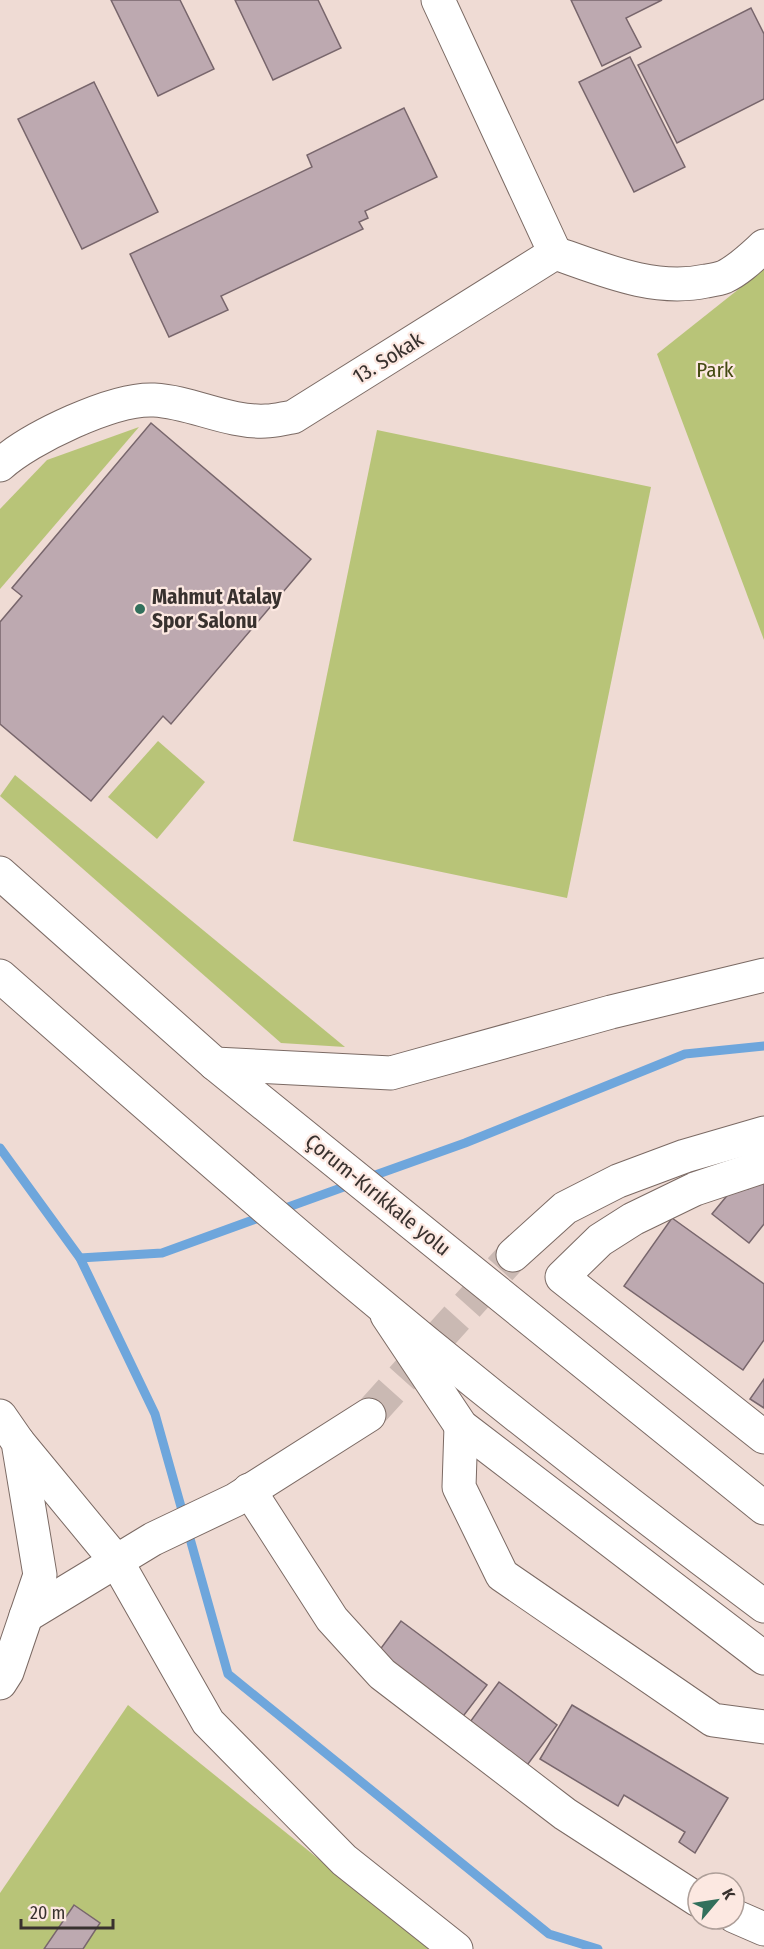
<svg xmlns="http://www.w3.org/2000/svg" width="764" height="1949" font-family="'Fira Sans Condensed',sans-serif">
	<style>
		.green { fill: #b8c478 }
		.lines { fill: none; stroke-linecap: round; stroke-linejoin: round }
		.stream { stroke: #6ea6dc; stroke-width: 9 }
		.building { fill: #bda9b0; stroke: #78666c; stroke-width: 1.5 }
		.minor-tunnel { stroke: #cab9b3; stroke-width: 33; stroke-dasharray: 33 16; stroke-linecap: butt }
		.minor-casing { stroke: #7b6a64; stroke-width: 35 }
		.highway-casing { stroke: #7b6a64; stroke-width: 35 }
		.minor { stroke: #fff; stroke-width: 33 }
		.highway { stroke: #fff; stroke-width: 33 }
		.poi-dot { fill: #32705c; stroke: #fce8e1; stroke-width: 2 }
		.labels { text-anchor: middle; stroke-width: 4.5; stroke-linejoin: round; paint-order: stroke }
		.street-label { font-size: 21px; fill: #38312e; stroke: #fce8e1 }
		.park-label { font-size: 21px; fill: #444a11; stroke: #fce8e1 }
		.poi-label { font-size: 21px; font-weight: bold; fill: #38312e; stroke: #fce8e1; text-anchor: start }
	</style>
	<rect width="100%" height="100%" fill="#efdbd4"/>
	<g class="green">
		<polygon points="764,269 764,640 657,354"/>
		<polygon points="139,427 0,589 0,509 47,460"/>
		<polygon points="377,430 651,487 567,898 293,841"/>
		<polygon points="158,741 205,782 157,839 108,797"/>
		<polygon points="15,775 345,1047 281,1043 0,796"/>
		<polygon points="128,1705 430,1949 0,1949 0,1893"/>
	</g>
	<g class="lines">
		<g class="stream">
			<polyline points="0,1148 80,1258 155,1414 228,1674 549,1934 598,1949"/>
			<polyline points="367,1178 465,1143 685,1054 764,1046"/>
			<polyline points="280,1210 352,1184"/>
			<polyline points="80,1258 162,1253 264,1216"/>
		</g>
	</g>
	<g class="building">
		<polygon points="111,0 180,0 214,69 158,96"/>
		<polygon points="235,0 318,0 341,48 273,80"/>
		<polygon points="571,0 662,0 626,18 641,47 602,66"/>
		<polygon points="751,8 764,34 764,99 677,143 638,65"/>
		<polygon points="630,57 685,167 634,192 579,82"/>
		<polygon points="94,82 158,212 82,249 18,119"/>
		<polygon points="404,108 437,177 365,211 368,218 359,222 363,229 221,296 228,310 169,337 130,254 312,167 307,155"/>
		<polygon points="151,423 311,559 171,724 163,716 91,801 0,724 0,622 22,596 12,588"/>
		<polygon points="761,1172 764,1174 764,1224 749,1243 712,1214 739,1181 748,1189"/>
		<polygon points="672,1218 764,1284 764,1340 743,1370 624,1286"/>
		<polygon points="764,1379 764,1408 750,1399"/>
		<polygon points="401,1621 487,1685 461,1719 376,1655"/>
		<polygon points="499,1682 557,1725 522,1772 465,1729"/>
		<polygon points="572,1705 728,1798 695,1853 679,1842 685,1832 624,1795 618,1806 540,1759"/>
		<polygon points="74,1905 100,1923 83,1949 44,1949"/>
	</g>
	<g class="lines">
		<polyline class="minor-tunnel" points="369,1415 513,1255"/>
		<g class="minor-casing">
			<g id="minor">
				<polyline points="438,0 555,253"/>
				<path d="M0,465c30,-27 113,-67 154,-65 38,2 74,23 112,21 9,0 19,-3 27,-4l262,-164c49,17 99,39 151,28 6,-1 13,-2 18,-4 15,-7 28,-20 40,-31"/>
				<polyline points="215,1064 391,1073 611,1012 764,975"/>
				<polyline points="764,1166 695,1189 633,1219 600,1240 562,1277 764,1437"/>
				<polyline points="513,1255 565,1208 618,1181 685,1156 764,1133"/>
				<polyline points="387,1315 461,1426 764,1658"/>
				<polyline points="0,1416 18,1442 40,1575 7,1672 0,1683"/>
				<polyline points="461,1426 459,1487 502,1575 713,1720 764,1727"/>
				<polyline points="18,1442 117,1562 208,1722 344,1860 456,1949"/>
				<polyline points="249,1490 332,1619 382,1674 565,1814 698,1900"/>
				<polyline points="26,1616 153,1539 235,1500 369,1415"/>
				<polyline points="734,1916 764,1929"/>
			</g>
		</g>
		<g class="highway-casing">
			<g id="highway">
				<polyline points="0,873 215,1064 764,1508"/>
				<path d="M0,976c115,101 229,202 346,300 136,114 276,224 418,330"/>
			</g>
		</g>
		<use href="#minor" class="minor"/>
		<use href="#highway" class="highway"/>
	</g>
	<circle class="poi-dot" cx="140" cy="609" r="6"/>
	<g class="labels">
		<g class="street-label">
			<text transform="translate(388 358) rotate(-32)" y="7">13. Sokak</text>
			<text transform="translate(378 1195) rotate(39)" y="7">Çorum-Kırıkkale yolu</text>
		</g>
		<g class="park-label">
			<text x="715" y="377">Park</text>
		</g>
		<g class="poi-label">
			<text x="152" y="604">Mahmut Atalay<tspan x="152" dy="24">Spor Salonu</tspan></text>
		</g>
	</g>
	<g transform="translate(716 1901) rotate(61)"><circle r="28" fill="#fce8e1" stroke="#ae9f99" stroke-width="1.5"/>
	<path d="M0-4.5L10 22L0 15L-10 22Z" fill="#32705c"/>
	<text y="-9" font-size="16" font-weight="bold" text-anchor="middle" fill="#38312e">K</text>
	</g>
	<path d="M21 1919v9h92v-9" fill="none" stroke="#38312e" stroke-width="3"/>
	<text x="30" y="1919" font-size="18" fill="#38312e" stroke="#fce8e1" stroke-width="4.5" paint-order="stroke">20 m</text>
</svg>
